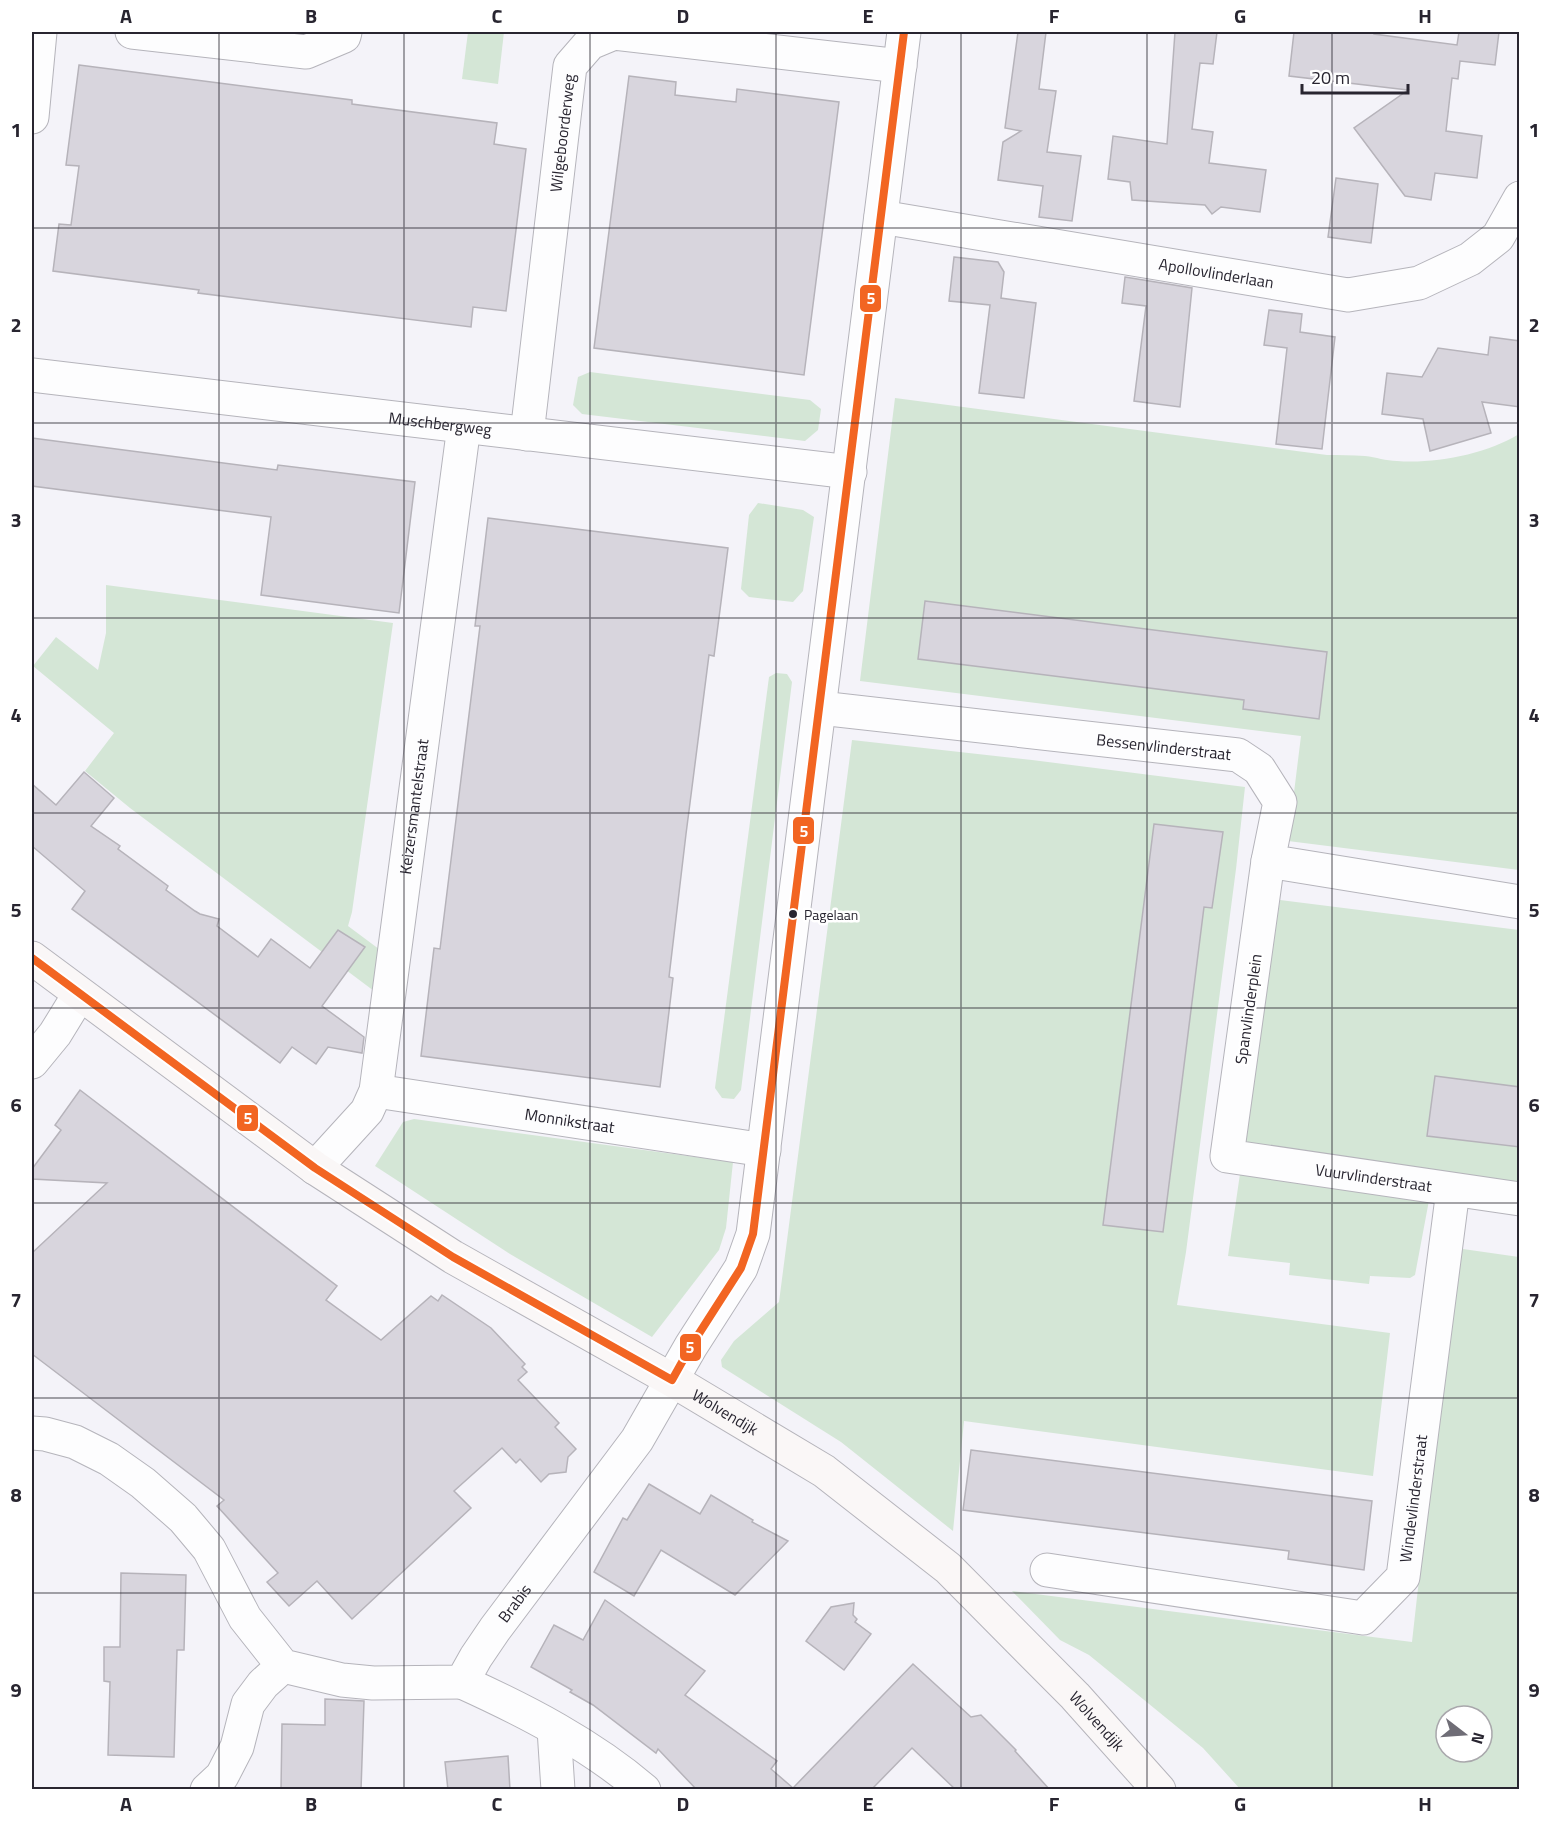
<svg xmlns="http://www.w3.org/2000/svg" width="1551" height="1821" font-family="'Titillium Web',sans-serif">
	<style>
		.green { fill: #d4e6d6; fill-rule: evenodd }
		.building { fill: #d8d5dd; stroke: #b6b3ba; stroke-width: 1.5 }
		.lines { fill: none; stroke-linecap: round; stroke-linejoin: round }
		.street-casing { stroke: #b5b4bb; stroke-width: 35 }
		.secondary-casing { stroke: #b5b4bb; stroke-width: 35 }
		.street { stroke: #fdfdfe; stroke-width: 33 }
		.secondary { stroke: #faf7f7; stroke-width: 33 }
		.bus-1-casing { stroke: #fff; stroke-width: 12 }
		.bus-1 { stroke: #f26522; stroke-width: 8 }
		.grid { fill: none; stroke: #282530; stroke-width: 1.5; stroke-opacity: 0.55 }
		.bus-dot { fill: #282530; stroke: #fff; stroke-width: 2 }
		.labels { text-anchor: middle; stroke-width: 5; stroke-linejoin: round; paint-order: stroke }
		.bus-label { font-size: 14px; fill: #282530; stroke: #fff; text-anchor: start }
		.street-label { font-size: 16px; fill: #282530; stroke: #fff }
		.line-badge { stroke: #fff; stroke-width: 2 }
		.badge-label { font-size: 16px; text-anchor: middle; font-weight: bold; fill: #fff }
		.neatline { fill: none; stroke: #282530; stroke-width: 2 }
		.grid-label { font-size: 20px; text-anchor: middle; font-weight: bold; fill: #282530 }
	</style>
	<rect width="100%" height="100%" fill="#f4f3f9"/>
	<g class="green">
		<polygon points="468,32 504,32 498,84 462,79"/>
		<polygon points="590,372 810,400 821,409 818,430 805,441 582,414 573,405 578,377"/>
		<path d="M895,398l432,57c12,0 25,0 38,1 11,1 21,5 32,5 38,3 90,-7 122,-27v436l-231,-29 13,-105 -441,-55z"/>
		<polygon points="758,503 803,510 814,517 803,591 793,602 749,597 741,589 749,515"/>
		<polygon points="106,585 393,623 352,912 348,926 391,958 386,1000 130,808 85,771 114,733 33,666 56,637 98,670 106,633"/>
		<polygon points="776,673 787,674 792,682 741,1090 734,1099 722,1098 715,1088 769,677"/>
		<polygon points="852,740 1032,760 1245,787 1236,869 1186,1252 1177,1305 1390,1333 1373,1476 964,1421 953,1531 841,1442 722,1367 721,1360 734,1341 779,1302"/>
		<polygon points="1280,900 1519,930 1519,1188 1433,1179 1415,1275 1410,1278 1370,1276 1369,1284 1289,1275 1290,1263 1228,1256"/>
		<polygon points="414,1119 733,1162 726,1228 719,1250 652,1337 510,1254 375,1166 403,1122"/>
		<path d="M1456,1248l63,9v532h-279l-37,-41 -114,-93 -29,-15 -48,-49 400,51zM1446,1716h36v36h-36z"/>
	</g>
	<g class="building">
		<polygon points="1018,32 1046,32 1039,89 1056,91 1047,152 1081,156 1072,221 1039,217 1043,186 998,180 1003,142 1021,131 1005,128"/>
		<polygon points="1175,32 1217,32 1213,64 1200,63 1192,129 1213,132 1209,163 1266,170 1260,212 1221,207 1212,214 1205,205 1132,200 1130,182 1108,179 1113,136 1167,144"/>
		<polygon points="1294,32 1374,32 1374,34 1457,45 1459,32 1499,32 1495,65 1460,61 1458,79 1452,78 1446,131 1482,136 1477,178 1435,173 1431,200 1405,196 1354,128 1408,90 1289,76"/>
		<polygon points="79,65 352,100 352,104 497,123 494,144 526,149 506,311 473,307 471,327 198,293 199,290 53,271 59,224 71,225 79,166 66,165"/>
		<polygon points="629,76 676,82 675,95 736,102 737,89 839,102 804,375 594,348"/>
		<polygon points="1336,178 1378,184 1371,243 1328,237"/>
		<polygon points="954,257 998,262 1004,272 1001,298 1036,303 1024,398 979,393 990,305 949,301"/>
		<polygon points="1125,277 1192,288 1180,407 1134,401 1146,306 1122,303"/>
		<polygon points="1269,310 1302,314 1300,332 1335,337 1322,449 1276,444 1287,348 1264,345"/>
		<polygon points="1490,337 1520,341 1520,407 1482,402 1491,433 1430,451 1423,419 1382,414 1387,373 1422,377 1438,348 1488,355"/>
		<polygon points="32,438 277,470 278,465 415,482 399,613 261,595 271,517 32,486"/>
		<polygon points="488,518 728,548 714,656 709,655 686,834 669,977 673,978 660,1087 421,1056 434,948 440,949 462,771 480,626 475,626"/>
		<polygon points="925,601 1327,652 1319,719 1243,709 1244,700 918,659"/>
		<polygon points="84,772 114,798 91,826 120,846 118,849 168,886 166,890 195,911 200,914 219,919 217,926 258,957 271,939 310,968 338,930 365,947 322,1006 364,1037 362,1053 328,1047 316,1064 292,1047 280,1063 72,909 85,891 32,846 32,784 56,805"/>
		<polygon points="1154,824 1223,832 1212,908 1204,907 1163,1232 1103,1225"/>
		<polygon points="1435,1076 1520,1087 1520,1147 1427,1136"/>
		<polygon points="80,1090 337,1286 326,1300 381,1340 431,1296 438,1301 442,1295 491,1328 525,1364 522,1367 527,1372 518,1380 559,1423 555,1427 576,1449 568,1457 566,1472 549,1474 541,1482 520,1459 516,1463 502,1448 454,1491 471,1508 352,1619 317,1581 289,1606 267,1582 278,1573 217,1506 224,1500 32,1354 32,1253 107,1183 32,1179 32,1169 61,1130 55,1125"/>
		<polygon points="971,1450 1372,1501 1364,1570 1288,1559 1289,1551 963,1510"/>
		<polygon points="649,1484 700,1514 711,1495 753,1520 752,1522 788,1541 735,1595 661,1550 634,1596 594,1572 623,1518 627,1520"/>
		<polygon points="121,1573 186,1575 184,1650 177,1650 174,1757 108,1755 110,1682 104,1681 104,1647 120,1647"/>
		<polygon points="605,1600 705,1671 685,1695 777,1761 771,1769 793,1788 913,1664 971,1717 981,1715 1016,1750 1015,1751 1050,1790 956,1790 912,1748 871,1790 697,1790 658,1749 656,1753 593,1705 570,1692 572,1690 531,1667 554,1625 583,1640"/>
		<polygon points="854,1603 853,1615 857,1619 855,1622 871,1634 844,1670 806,1641 831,1607"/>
		<polygon points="325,1699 364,1701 361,1790 281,1790 282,1724 325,1725"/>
		<polygon points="508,1756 510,1790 448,1790 445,1762"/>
	</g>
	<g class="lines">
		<g class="street-casing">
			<g id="street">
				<polyline points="132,32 306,52 344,36 345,32"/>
				<polyline points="32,117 40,32"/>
				<path id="s1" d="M881,217l467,78 71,-12 51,-24 28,-22 22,-39"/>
				<path id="s2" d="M32,375l818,97"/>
				<path id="s3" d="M527,434l43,-368 20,-23 24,-10 286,33"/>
				<path id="s4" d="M820,708l418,47 21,14 21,33 -12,59 252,41"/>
				<path id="s5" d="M1268,861l-41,295 293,43"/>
				<polyline points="32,1062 55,1034 79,995"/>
				<path id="s6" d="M376,1091l388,59"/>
				<path id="s7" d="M315,1168l52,-57 9,-20 88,-665"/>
				<path id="s8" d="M32,1433l13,1 30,8 34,17 34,24 40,35 26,31 36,69 38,48 59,14 31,3 89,-1 14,-25 19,-28 142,-189 54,-94 50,-78 12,-34 151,-1202"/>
				<path id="s9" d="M1047,1570l316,48 40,-41 50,-387"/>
				<path d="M462,1682c64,29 128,62 182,108"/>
				<polyline points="554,1729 558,1790"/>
				<polyline points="207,1790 222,1776 237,1747 248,1704 263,1684 283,1666"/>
			</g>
		</g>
		<g class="secondary-casing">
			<g id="secondary">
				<path id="s10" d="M32,958l283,210 138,89 219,123 152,91 124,97 127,128 84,94"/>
			</g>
		</g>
		<use href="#street" class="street"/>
		<use href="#secondary" class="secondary"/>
		<g class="bus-1-casing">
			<polyline id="bus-1" points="32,958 315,1168 453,1257 672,1380 691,1346 741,1268 753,1234 904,32"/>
		</g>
		<use href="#bus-1" class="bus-1"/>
	</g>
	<path class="grid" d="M219,32v1758M404,32v1758M590,32v1758M776,32v1758M961,32v1758M1147,32v1758M1332,32v1758M32,228h1488M32,423h1488M32,618h1488M32,813h1488M32,1008h1488M32,1203h1488M32,1398h1488M32,1593h1488"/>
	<circle class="bus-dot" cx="793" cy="914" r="5"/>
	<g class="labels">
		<g class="bus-label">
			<text x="804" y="920">Pagelaan</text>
		</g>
		<g class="street-label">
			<text dy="6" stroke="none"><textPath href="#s3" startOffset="303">Wilgeboorderweg</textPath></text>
			<text dy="6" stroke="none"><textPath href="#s1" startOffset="340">Apollovlinderlaan</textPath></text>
			<text dy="6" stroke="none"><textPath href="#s2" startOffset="411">Muschbergweg</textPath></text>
			<text dy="6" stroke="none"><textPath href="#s4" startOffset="346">Bessenvlinderstraat</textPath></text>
			<text dy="6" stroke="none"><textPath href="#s7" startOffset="386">Keizersmantelstraat</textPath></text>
			<text transform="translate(1248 1009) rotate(-82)" y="6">Spanvlinderplein</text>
			<text dy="6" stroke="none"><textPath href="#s6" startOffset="196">Monnikstraat</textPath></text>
			<text dy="6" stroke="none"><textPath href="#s5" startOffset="446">Vuurvlinderstraat</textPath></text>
			<text dy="6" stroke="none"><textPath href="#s10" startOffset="830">Wolvendijk</textPath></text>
			<text dy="6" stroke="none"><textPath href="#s9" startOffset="456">Windevlinderstraat</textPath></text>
			<text dy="6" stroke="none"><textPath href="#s8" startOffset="632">Brabis</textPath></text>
			<text dy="6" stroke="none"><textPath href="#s10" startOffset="1316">Wolvendijk</textPath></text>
		</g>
	</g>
	<g class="line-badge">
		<rect x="859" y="284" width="23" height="29" rx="6" fill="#f26522"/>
		<rect x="792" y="816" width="23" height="29" rx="6" fill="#f26522"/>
		<rect x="236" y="1104" width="23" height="28" rx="6" fill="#f26522"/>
		<rect x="679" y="1333" width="23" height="29" rx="6" fill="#f26522"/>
	</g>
	<g class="badge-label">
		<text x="871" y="304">5</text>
		<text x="804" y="837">5</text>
		<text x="248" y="1124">5</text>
		<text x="690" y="1353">5</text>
	</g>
	<rect width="1551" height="1821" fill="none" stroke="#ffffff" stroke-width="66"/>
	<g transform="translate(1464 1734) rotate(107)"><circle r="28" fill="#ffffff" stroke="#a9a8ac" stroke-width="1.5"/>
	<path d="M0-4.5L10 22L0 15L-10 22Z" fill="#6f6d76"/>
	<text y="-9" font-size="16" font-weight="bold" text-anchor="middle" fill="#282530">N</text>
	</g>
	<path d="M1302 84v9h106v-9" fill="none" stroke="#282530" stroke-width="3"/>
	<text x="1311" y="84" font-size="18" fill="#282530" stroke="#ffffff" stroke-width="4.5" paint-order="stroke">20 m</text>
	<rect x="33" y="33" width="1485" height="1755" class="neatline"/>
	<g class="grid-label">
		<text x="126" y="23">A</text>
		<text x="311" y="23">B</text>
		<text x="497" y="23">C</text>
		<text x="683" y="23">D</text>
		<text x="868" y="23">E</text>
		<text x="1054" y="23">F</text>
		<text x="1240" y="23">G</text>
		<text x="1425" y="23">H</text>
		<text x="16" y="137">1</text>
		<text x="1534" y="137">1</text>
		<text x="16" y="332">2</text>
		<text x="1534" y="332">2</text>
		<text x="16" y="527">3</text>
		<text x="1534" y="527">3</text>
		<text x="16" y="722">4</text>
		<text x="1534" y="722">4</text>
		<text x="16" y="917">5</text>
		<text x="1534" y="917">5</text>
		<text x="16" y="1112">6</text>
		<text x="1534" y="1112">6</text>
		<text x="16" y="1307">7</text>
		<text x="1534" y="1307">7</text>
		<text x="16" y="1502">8</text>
		<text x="1534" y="1502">8</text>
		<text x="16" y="1697">9</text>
		<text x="1534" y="1697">9</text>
		<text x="126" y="1811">A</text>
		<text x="311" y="1811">B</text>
		<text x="497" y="1811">C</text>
		<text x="683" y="1811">D</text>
		<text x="868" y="1811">E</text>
		<text x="1054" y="1811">F</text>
		<text x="1240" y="1811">G</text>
		<text x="1425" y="1811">H</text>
	</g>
</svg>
